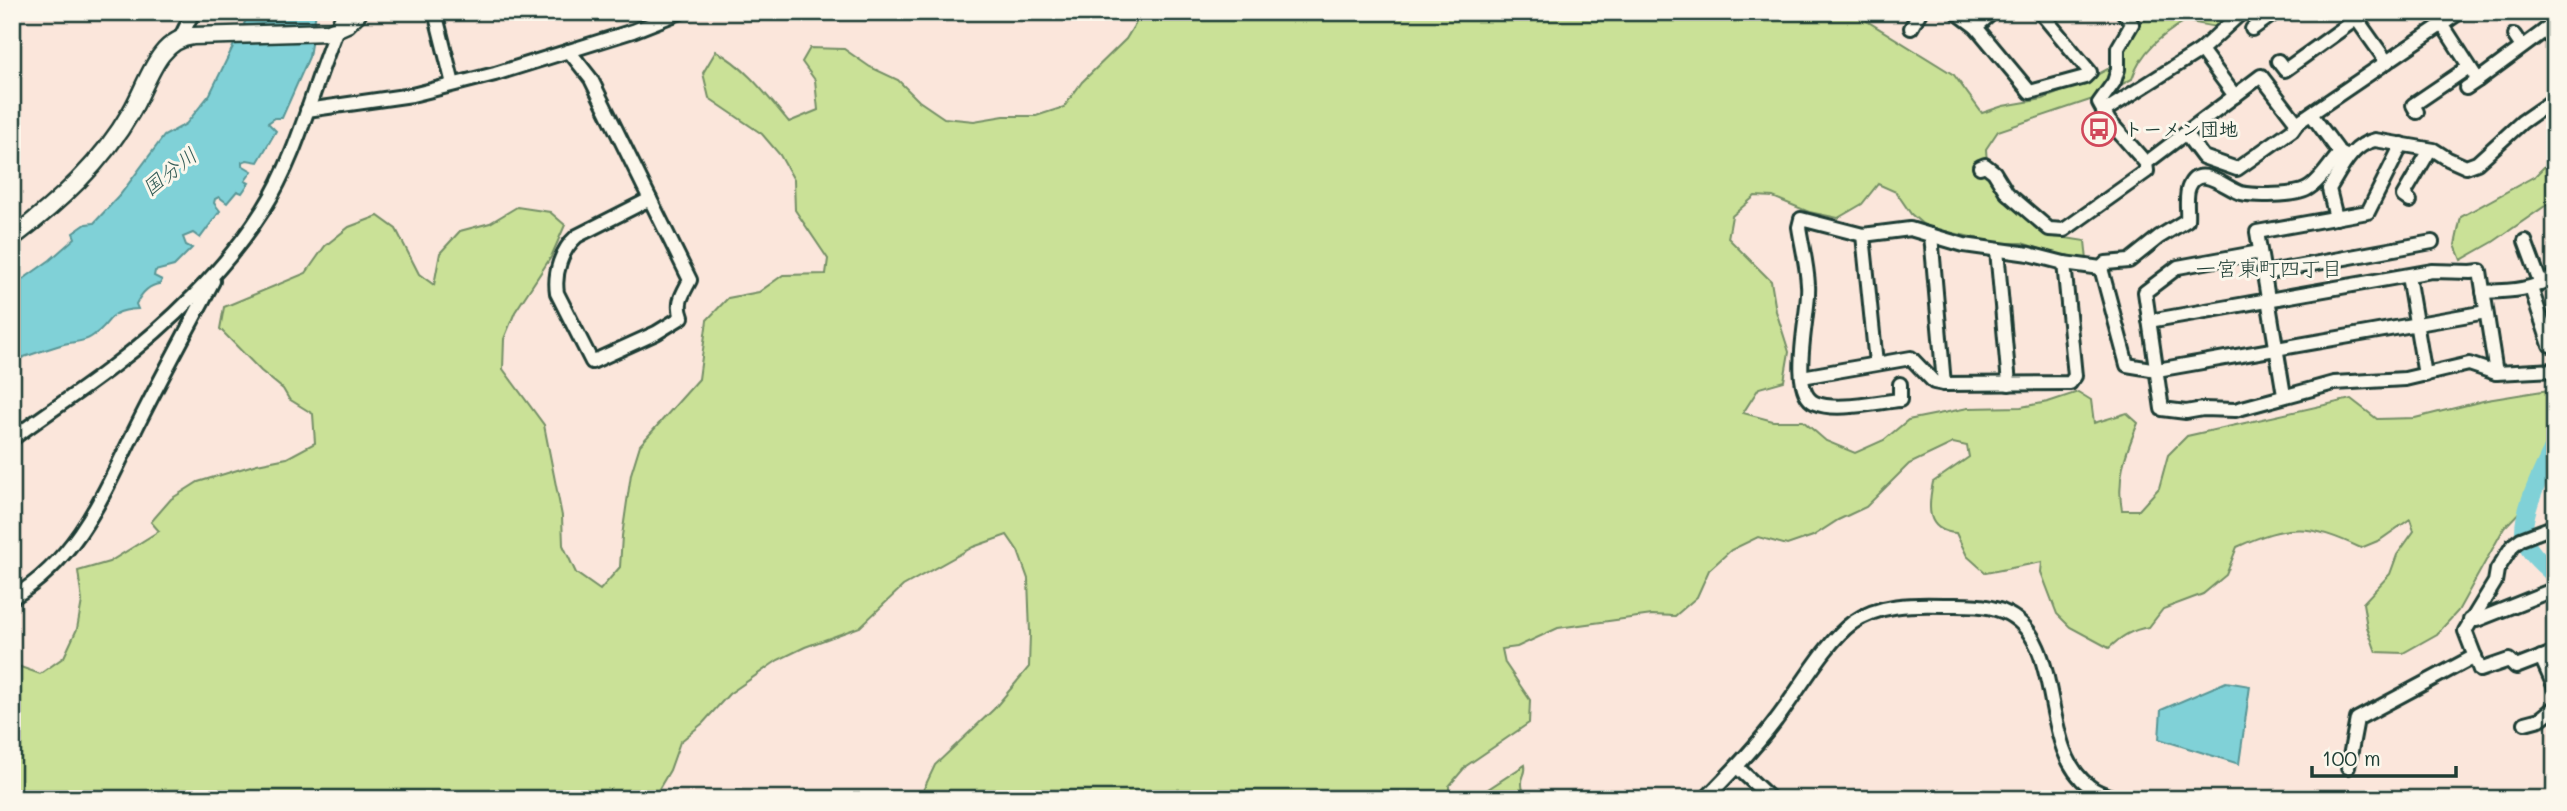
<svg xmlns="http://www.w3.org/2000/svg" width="2567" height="811" font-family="Mali,'Klee One',sans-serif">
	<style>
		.green { fill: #cae197; stroke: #748f66; stroke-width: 2 }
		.water { fill: #80d1d7; stroke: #599696; stroke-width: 2 }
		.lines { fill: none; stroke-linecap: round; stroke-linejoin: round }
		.river { stroke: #80d1d7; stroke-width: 18 }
		.minor-casing { stroke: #1f3d34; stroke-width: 18 }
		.major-casing { stroke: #1f3d34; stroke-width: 21 }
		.minor { stroke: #fbf7ec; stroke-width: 12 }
		.major { stroke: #fbf7ec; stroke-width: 16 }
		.labels { text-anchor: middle; stroke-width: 6; stroke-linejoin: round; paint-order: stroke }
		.poi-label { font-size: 19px; font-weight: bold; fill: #1f3d34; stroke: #fbf7ec; text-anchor: start }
		.water-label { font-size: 21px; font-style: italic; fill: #325b55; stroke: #fbf7ec }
		.neighbourhood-label { font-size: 21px; fill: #1f3d34; stroke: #fbf7ec }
	</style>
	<rect width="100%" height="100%" fill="#fbe6db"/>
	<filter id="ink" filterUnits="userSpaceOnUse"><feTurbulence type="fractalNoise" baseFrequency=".0143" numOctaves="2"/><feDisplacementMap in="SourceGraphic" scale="14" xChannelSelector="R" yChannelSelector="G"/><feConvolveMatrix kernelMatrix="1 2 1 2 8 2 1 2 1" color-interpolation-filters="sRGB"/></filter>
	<g filter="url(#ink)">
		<g class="green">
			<path d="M1138,12h726l3,9 87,54 28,38 21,-7 40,-7 39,-16 35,-19 24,-42 19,-10h74l-18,15 -31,-6c-24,15 -44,30 -53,58l-36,19 -98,33 -12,18 2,28 39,41 20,17 38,6 2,19 -26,-4 -39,-13h-24l-72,-16 -15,-13 -15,-22 -18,-8 -16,20 -24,14 -29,-6 -36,-15 -18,-1 -23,20 -4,22 43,43 5,30 13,41 -5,29 -25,7 -16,25 30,8h30l23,20 29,12 29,-13 24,-20 60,-12 53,-1 27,-5 30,-10 13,8 3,23 33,-10 11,10c-12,29 -22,55 -16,87h17l20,-22 9,-33 19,-19 164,-37 26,20 38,-1 72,-18 68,-11v67l-27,47 -24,25 -46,83 -21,23 -34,19 -27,-1 -9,-25 -4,-24 27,-29 7,-19 17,-24 -4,-12 -30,21 -19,8c-51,-24 -72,-25 -124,-1l-11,28 -23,19 -40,15 -14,18c-18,3 -27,9 -40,21l-39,-21 -13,-13 -16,-42 1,-10 -56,11 -19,-17 -11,-23c-31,-2 -28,-27 -23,-51l36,-25 -2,-11 -14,-3 -44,21 -43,43 -28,13 -25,16 -26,9 -29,-8 -27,13 -22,20 -12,27 -22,19 -23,-1 -94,13 -41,19 -15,2 3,14 25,37 -1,23 -63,43 -17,20v13h-530l16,-34 59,-56 35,-42 1,-34 -2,-54 -10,-28 -11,-16 -34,12 -70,39 -43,41 -55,20 -27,13 -49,34 -26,29 -23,19 -10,28 -17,29h-641v-135l28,10 24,-17 13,-28 5,-28 -4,-30 31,-9 50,-31 -8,-9 20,-23 27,-17 59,-18 30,-6 28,-15 -2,-29 -24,-15 -6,-10 -22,-18 -41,-42 4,-22 82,-34 19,-27 24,-19 29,-11 18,13 23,45 15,11 6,-32 20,-22 30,-8 27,-16 33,5 15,13 -14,32 -36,55 -11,27 -1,30 41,56 18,91 1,29 13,28 24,17 20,-23 2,-31 9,-62 9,-29 59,-66 8,-59 21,-22 31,-6 24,-17 43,-1 2,-15 -33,-49 -1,-30 -14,-25 -18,-21 -53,-36 -6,-25 13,-22c31,17 51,45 73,71l29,-12 -3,-30 -13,-18 8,-14 34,1 26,18 28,13 21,21 25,17 30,3 30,-5h32l28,-9 18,-25 44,-43 15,-25z"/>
			<polygon points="2555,156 2555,199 2493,242 2461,260 2455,245 2461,217 2535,176"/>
			<path d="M1525,765c2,9 -4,11 -3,19 0,6 3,8 1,14l-50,1z"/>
		</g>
		<g class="water">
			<path d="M247,12h69l-7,45 -27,61h-7l-7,5 8,8 -18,31 -11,-2 -5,2v3l10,6 -7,10 4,2 -7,10 -5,-2 -10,12 -8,-6 -4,2 -1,4 6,8 -20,27 -7,-5 -10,4 3,8 6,3 -18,18 -19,5 -1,5 8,4 -2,4c-12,1 -19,10 -24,20l2,5c-34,2 -23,13 -47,28 -7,5 -19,5 -27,7 -17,5 -34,11 -52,17v-74l38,-27 25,-22 -2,-5 13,-9 8,-1 26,-28 44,-59 22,-12 24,-30 35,-72z"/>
			<polygon points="2226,682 2250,686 2239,764 2159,739 2161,710"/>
		</g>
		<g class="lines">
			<path class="river" d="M2555,444c-10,23 -39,75 -29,99 5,12 20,24 29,33"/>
			<g class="minor-casing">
				<g id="minor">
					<polyline points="435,12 453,84"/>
					<polyline points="1956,12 1976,27 2030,92 2085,77 2090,72 2040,12"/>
					<polyline points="2123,12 2132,24 2118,48 2118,69 2114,82 2099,103 2109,121 2146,163"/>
					<polyline points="2353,14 2387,62"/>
					<polyline points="2442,24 2478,80 2555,23"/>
					<polyline points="1976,27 1993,12"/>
					<polyline points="1911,28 1920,12"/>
					<polyline points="2252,29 2276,12"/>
					<polyline points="2544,31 2555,40"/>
					<polyline points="2514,35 2522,47"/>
					<polyline points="181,37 193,12"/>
					<polyline points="2201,50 2242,12"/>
					<polyline points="569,51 591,79 650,199"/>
					<polyline points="2278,61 2285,70 2356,19"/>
					<polyline points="2466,88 2478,80"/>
					<polyline points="307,110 412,95 495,74 633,31 681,12"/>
					<polyline points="2103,112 2201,50 2235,96"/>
					<polyline points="2417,112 2413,105 2469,67"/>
					<polyline points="2311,114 2340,153 2346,156"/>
					<polyline points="2185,133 2203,157 2237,169 2292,130 2297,123"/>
					<polyline points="1980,167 1985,165 1994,172 2007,193 2049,229 2064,230 2147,171 2146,163 2261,76 2297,123 2460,12"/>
					<path d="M650,199l40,81c-7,14 -14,22 -8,37l-26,16 -64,29 -35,-69c-3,-20 4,-43 20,-57z"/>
					<polyline points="2410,201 2403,196 2430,150"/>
					<path d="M2336,218l-7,-29c12,-19 22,-44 46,-49l59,10 14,9 18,8 11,-4 45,-41 33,-23"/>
					<polyline points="1863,235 1876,363"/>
					<polyline points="1931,235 1944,384"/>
					<polyline points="2525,241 2541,284"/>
					<polyline points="1997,250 2009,384"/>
					<polyline points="2260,252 2178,267 2145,292 2162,409 2186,412 2203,409 2235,410 2334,383 2405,379 2469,364 2496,373 2555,370"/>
					<polyline points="2101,268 2127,365 2157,370 2486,312"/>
					<polyline points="2264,273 2432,242"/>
					<polyline points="2408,276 2425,375"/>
					<polyline points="2531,288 2550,345"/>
					<path d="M2483,292c26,-1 49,-1 72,-16"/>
					<polyline points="2149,321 2432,271 2471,272 2480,271 2496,373"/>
					<polyline points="1802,377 1911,358 1934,382 1944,384 2070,383 2075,376 2064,263"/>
					<path d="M1900,384v16c-23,2 -64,12 -85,3 -28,-12 -4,-95 -7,-118 -1,-20 -6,-39 -9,-58l2,-8 62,16 47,-6 54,16 65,9 35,9 37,5 5,-5 23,-2 30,-24 28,-17c1,-10 -2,-24 2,-33 10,-25 38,2 52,6 13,3 54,3 66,-4 13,-7 22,-24 33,-36"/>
					<polyline points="2284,395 2257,232 2368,212 2402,144"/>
					<path d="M12,439c33,-25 68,-47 100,-72 56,-42 114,-98 151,-157 38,-60 52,-134 81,-198"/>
					<polyline points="2555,526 2521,539 2513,545 2497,570 2495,582 2465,631 2480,670 2509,660 2516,667 2555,652"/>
					<path d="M12,598c70,-42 94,-111 129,-180 23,-46 48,-91 72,-137"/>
					<polyline points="2470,620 2477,620 2555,589"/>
					<polyline points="2541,657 2555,688"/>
					<polyline points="2525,723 2540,719 2555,707"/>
					<polyline points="1737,767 1771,799"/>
					<polyline points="2348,767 2357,719 2475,656"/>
					<path d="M1705,799c25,-25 50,-51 71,-79 22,-28 49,-77 76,-97 27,-19 60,-19 92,-18 20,0 39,-1 58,6 66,27 34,135 87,175 8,7 20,10 29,13"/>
				</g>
			</g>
			<g class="major-casing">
				<path id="major" d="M12,238c47,-36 90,-75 119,-126 17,-28 25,-72 62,-76l136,-4 18,-8 12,-12"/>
			</g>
			<use href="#minor" class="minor"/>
			<use href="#major" class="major"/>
		</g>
	</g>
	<defs>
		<g id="bus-ring" transform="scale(1.75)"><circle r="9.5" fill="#fbf7ec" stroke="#d1495b" stroke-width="1.5"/><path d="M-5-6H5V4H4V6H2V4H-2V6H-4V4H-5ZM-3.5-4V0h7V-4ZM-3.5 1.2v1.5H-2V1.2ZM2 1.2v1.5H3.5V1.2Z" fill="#d1495b"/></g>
	</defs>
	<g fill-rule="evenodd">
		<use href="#bus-ring" x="2099" y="129"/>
	</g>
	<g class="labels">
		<g class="poi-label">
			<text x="2124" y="136">トーメン団地</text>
		</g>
		<g class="water-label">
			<text transform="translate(170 172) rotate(-38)" y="7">国分川</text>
		</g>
		<g class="neighbourhood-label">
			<text x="2269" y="276">一宮東町四丁目</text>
		</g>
	</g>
	<rect width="2567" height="811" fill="none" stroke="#fbf7ec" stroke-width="42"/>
	<rect x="21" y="21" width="2525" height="769" fill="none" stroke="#1f3d34" stroke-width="2.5" filter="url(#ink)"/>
	<path d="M2312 766v10h144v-10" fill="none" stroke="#1f3d34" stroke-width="3.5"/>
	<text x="2322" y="766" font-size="21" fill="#1f3d34" stroke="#fbf7ec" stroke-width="5" paint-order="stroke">100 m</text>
</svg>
